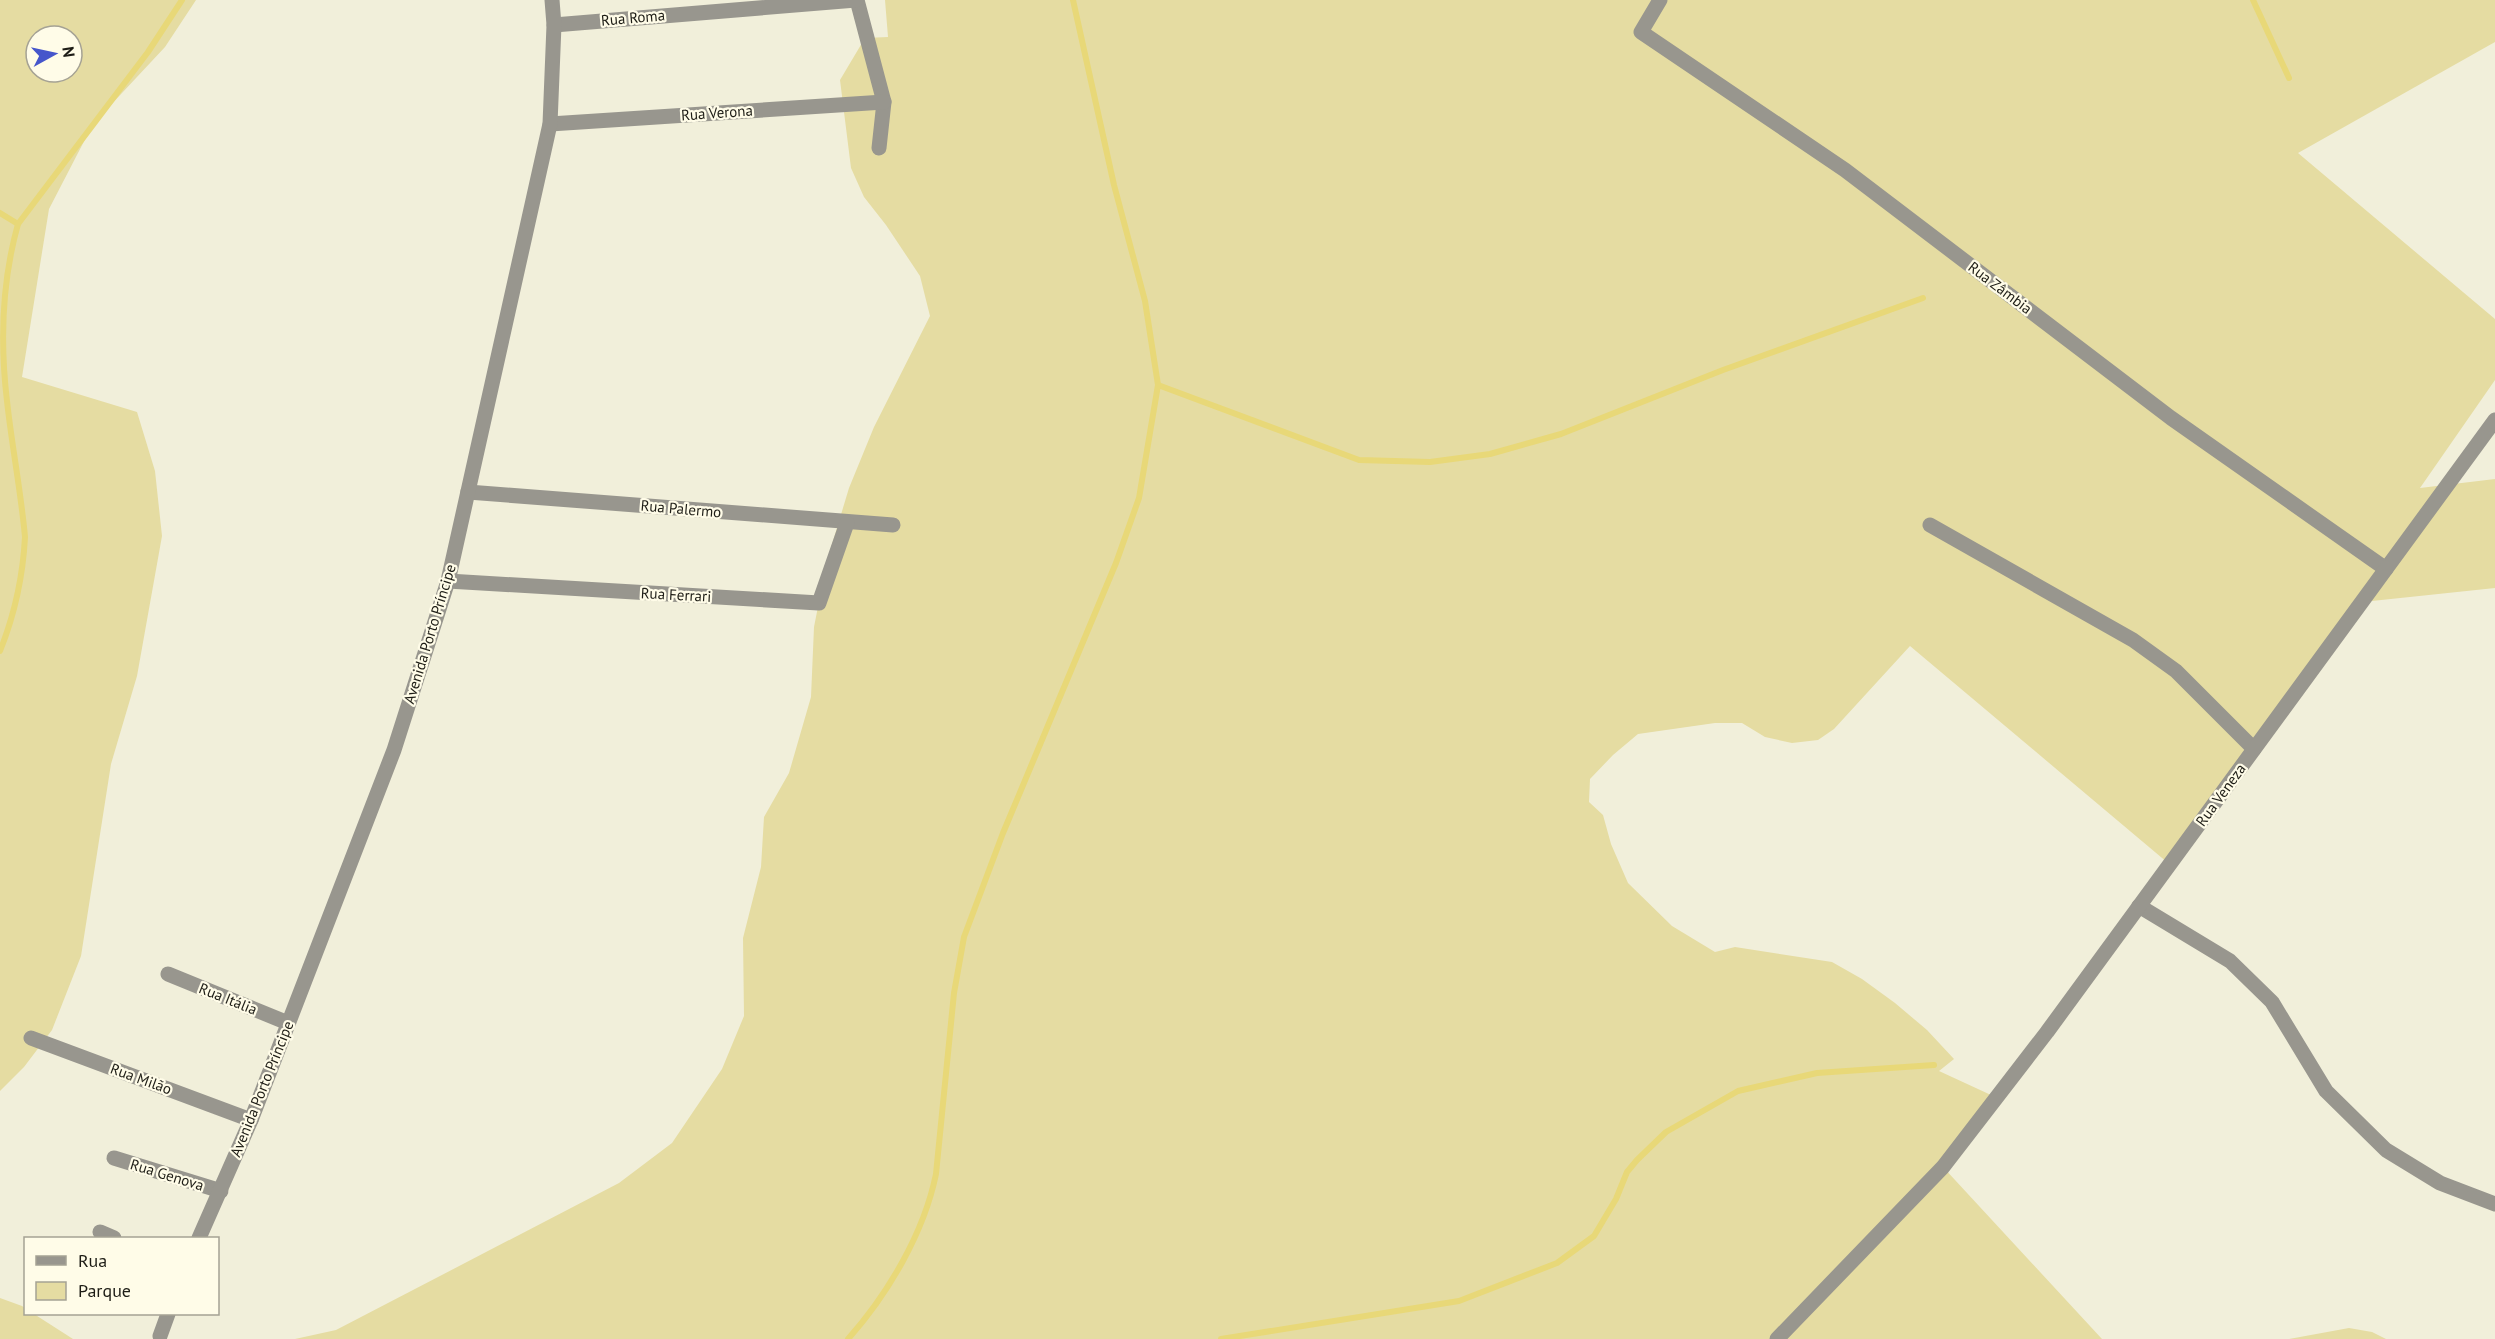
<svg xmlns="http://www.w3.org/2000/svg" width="2495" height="1339" font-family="'PT Sans',sans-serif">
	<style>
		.green { fill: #e5dca2; fill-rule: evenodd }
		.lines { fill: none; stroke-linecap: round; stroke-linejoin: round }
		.stream { stroke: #e8d878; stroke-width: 6 }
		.minor { stroke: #98968e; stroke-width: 15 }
		.labels { text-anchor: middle; stroke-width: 4.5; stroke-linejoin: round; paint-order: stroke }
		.street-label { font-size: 15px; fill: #1d1c15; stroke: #fffce8 }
	</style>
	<rect width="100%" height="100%" fill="#f1efda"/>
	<g class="green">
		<path d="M0,0h196l-31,47 -72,77 -44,85 -27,168 115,35 18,59 7,65 -25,140 -26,88 -30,192 -29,74 -28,37 -24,24zM36,36h36v36h-36z"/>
		<polygon points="885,0 2495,0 2495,42 2298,153 2495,319 2495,380 2420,488 2495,479 2495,588 2353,603 2168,863 1910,646 1834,729 1818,740 1792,743 1765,737 1742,723 1715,723 1638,734 1613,755 1590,779 1589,802 1603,815 1611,844 1628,883 1672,926 1715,952 1735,947 1832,962 1862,979 1895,1003 1927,1030 1954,1059 1939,1071 1991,1095 1943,1167 2102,1339 295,1339 336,1330 619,1183 672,1143 722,1069 744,1016 743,938 761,867 764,817 789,773 811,697 814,627 827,561 849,488 874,427 930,316 920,276 886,225 864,197 851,168 840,80 865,38 888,37"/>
		<polygon points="0,1298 22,1306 25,1308 26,1314 34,1314 73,1339 0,1339"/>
		<polygon points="2349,1328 2372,1332 2386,1339 2289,1339"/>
	</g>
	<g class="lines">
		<g class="stream">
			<polyline points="2253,0 2289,78"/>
			<polyline points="0,213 18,224"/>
			<polyline points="1158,385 1359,460 1430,462 1490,454 1561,434 1723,370 1923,298"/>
			<path d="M0,651c14,-35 23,-76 25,-114 -4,-45 -13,-90 -18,-136 -7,-59 -5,-120 11,-177l130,-172 34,-52"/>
			<path d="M848,1339c40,-45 76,-106 88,-165l18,-181 10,-56 39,-104 113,-270 23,-65 19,-113 -13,-84 -31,-116 -41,-185"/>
			<polyline points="1221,1339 1459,1301 1557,1263 1594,1236 1616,1199 1627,1172 1637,1160 1666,1132 1738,1091 1817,1073 1934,1065"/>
		</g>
		<g class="minor">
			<polyline points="857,0 884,102 879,148"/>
			<polyline points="1660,0 1641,32 1845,170 2171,418 2386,569"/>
			<polyline points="554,25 856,0"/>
			<polyline points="550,124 884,102"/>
			<polyline points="468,492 893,525"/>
			<polyline points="1930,525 2133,640 2176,671 2254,749"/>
			<polyline points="448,581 819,603 847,523"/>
			<polyline points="2139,906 2230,961 2272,1002 2326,1091 2386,1150 2440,1183 2495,1204"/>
			<polyline points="168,974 288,1023"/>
			<polyline points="31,1038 251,1120"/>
			<polyline points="114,1158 221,1191"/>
			<polyline points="100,1232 114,1238"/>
			<polyline points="199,1238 251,1120 394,750 448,581 550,124 554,25 552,0"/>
			<polyline points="160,1336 168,1314"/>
			<polyline points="1777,1339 1943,1167 2047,1032 2495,420"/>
		</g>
	</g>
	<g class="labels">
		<g class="street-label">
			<text transform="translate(633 18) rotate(-5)" y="5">Rua Roma</text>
			<text transform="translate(717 113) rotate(-4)" y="5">Rua Verona</text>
			<text transform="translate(2000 288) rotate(37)" y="5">Rua Zâmbia</text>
			<text transform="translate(681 509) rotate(5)" y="5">Rua Palermo</text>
			<text transform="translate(676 595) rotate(3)" y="5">Rua Ferrari</text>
			<text transform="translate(430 634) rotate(-73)" y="5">Avenida Porto Príncipe</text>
			<text transform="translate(2221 795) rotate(-54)" y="5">Rua Veneza</text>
			<text transform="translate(228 999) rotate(22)" y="5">Rua Itália</text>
			<text transform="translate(141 1079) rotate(20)" y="5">Rua Milão</text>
			<text transform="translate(262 1089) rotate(-68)" y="5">Avenida Porto Príncipe</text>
			<text transform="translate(167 1175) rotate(17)" y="5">Rua Genova</text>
		</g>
	</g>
	<rect x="24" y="1237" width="195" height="78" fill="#fffce8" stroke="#a5a294" stroke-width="1.5"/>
	<rect x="36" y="1256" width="30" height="9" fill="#98968e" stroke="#a5a294" stroke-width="1.5"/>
	<text x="78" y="1267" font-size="18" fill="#1d1c15">Rua</text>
	<rect x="36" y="1282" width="30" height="18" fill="#e5dca2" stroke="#a5a294" stroke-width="1.5"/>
	<text x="78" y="1297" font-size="18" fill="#1d1c15">Parque</text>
	<g transform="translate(54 54) rotate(82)"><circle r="28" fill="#fffce8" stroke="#a5a294" stroke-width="1.5"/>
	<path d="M0-4.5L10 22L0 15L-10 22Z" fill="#4656cb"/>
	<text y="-9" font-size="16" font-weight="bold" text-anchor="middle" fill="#1d1c15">N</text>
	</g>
</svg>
